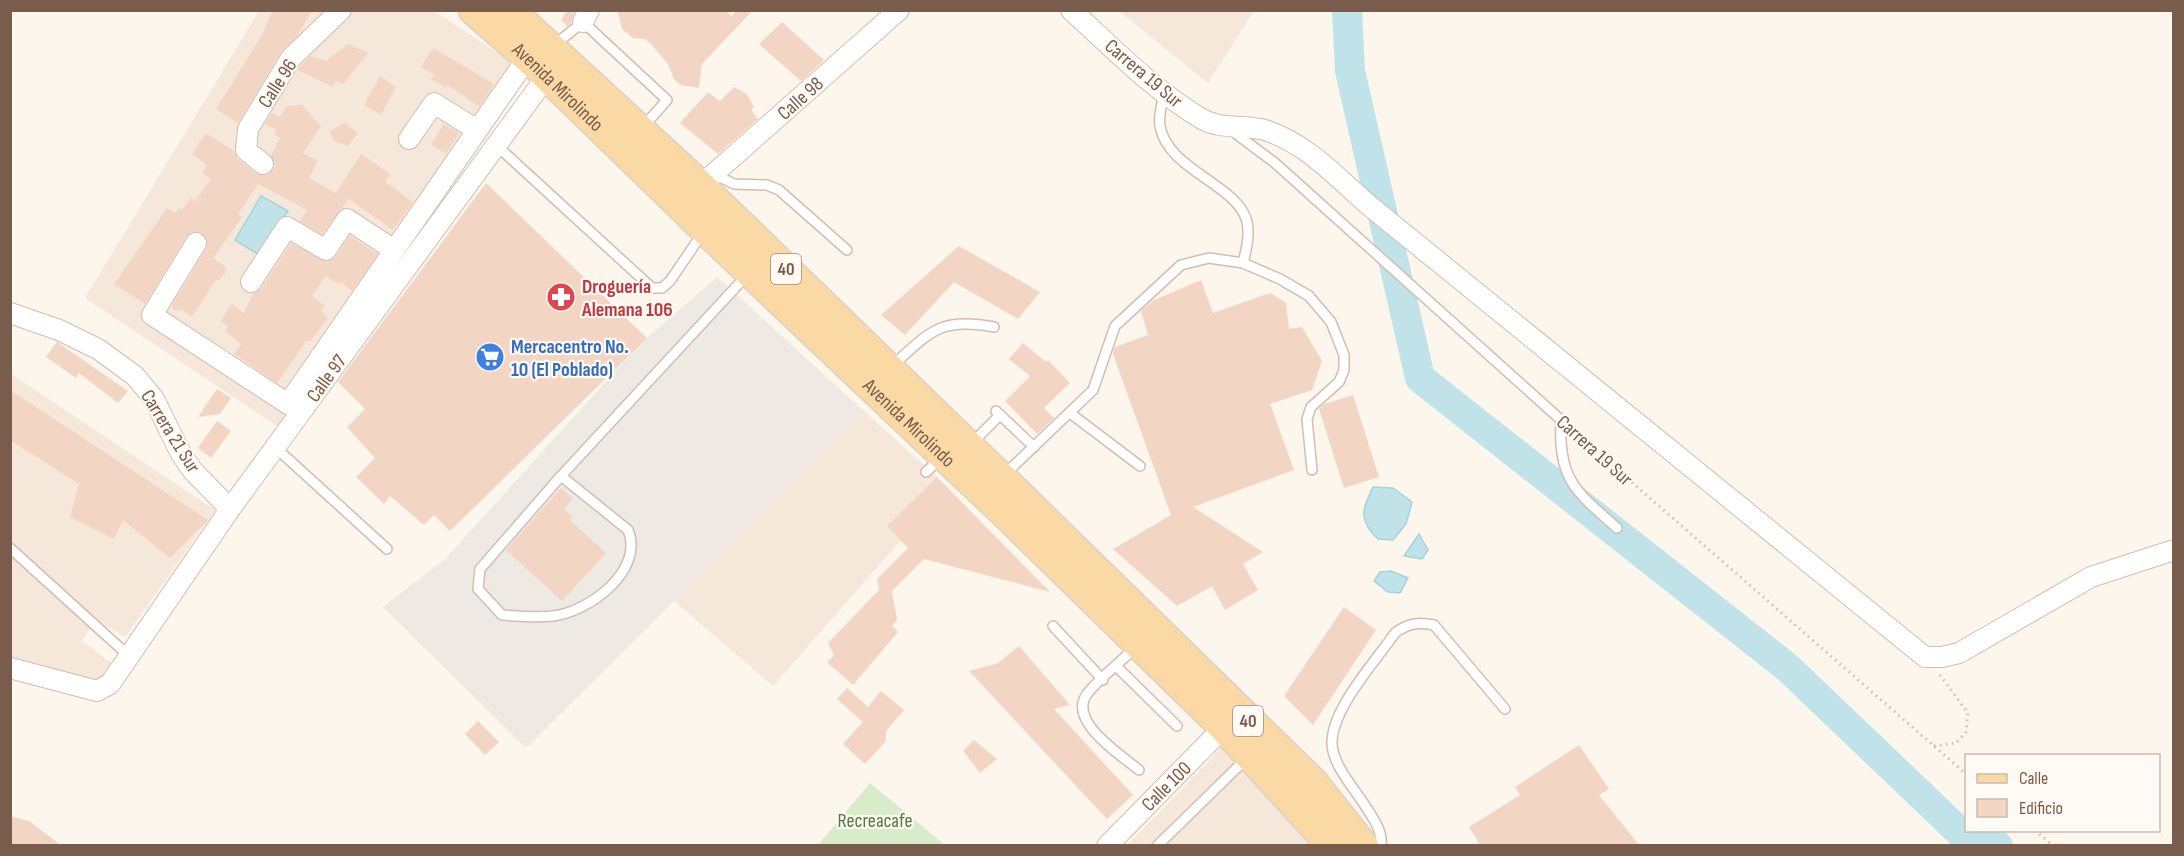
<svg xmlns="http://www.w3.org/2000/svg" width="2184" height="856" font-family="'Sofia Sans Condensed',sans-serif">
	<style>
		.residential { fill: #f5e8da }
		.industrial { fill: #efe9e4 }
		.green { fill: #d8ecc9 }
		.water { fill: #bfe3e8; stroke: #a5d3da; stroke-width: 1.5 }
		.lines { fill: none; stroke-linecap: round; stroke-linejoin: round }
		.river { stroke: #bfe3e8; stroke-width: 30 }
		.building { fill: #f3d5c3 }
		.lane-casing { stroke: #d1beb0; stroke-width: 12 }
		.street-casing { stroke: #d1beb0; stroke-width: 22 }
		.primary-casing { stroke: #dad1cd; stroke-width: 33 }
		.path { stroke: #d9b8a5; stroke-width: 3; stroke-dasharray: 1.5 4.5; stroke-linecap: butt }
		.lane { stroke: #fff; stroke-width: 9 }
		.street { stroke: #fff; stroke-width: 20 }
		.primary { stroke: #fbd9a5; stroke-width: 30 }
		.labels { text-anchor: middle; stroke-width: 4.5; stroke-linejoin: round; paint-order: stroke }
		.shield { fill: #fffaf3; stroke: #a28b7f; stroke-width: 1.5 }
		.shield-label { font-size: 18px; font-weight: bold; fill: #7a5c4d }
		.street-label { font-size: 20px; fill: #7a5c4d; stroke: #fffaf3 }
		.health-label { font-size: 20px; font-weight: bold; fill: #be3a42; stroke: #fffaf3; text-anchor: start }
		.shop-label { font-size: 20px; font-weight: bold; fill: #366cbe; stroke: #fffaf3; text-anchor: start }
		.park-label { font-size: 20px; fill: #537a41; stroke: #fffaf3 }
	</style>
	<rect width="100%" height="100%" fill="#fdf6ec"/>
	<g class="residential">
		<polygon points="259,11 434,11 525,71 281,429 85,298"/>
		<polygon points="1119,11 1254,11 1208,83"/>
		<polygon points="10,373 215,510 125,637 96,619 82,641 111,663 100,683 11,657"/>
		<polygon points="865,412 937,477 887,526 901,540 773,686 673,600"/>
		<polygon points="1224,745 1312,842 1308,846 1127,846"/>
	</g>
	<polygon class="industrial" points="717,277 865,412 526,748 383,607 445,559 641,343"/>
	<polygon class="green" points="870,783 945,845 818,845"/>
	<g class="water">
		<polygon points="261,196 288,211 259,255 235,240"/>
		<path d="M1373,487l20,1 19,14 -6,22 -13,16 -15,-1c-20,-19 -16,-29 -5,-52z"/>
		<polygon points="1419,534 1428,550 1422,559 1404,556"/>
		<polygon points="1391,571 1408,578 1400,593 1388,592 1374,581 1380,572"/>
	</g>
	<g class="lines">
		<polyline class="river" points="1347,10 1350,71 1420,378 1788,668 1966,838 1998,846"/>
	</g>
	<g class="building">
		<polygon points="273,10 312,10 298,35 281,52 238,123 216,109 262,35"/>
		<polygon points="567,10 575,10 571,23 567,26 561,20"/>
		<polygon points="617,10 726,10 731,16 737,10 753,10 702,64 699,88 680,85 674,79 668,64 651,44 645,39 633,38 622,29"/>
		<polygon points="782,22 824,60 801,81 759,44"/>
		<polygon points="348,44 368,53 343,84 335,81 333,87 298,70 310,56 326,61"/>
		<polygon points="433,48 494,84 479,107 448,85 446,88 431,79 434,74 421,67"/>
		<polygon points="380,76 396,87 381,115 364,105"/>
		<polygon points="734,87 747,94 754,107 751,110 758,119 718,154 680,123 708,92 720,101"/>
		<polygon points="302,105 321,126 303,153 318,161 309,178 336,193 361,154 390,174 385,182 413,202 393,230 349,199 322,234 300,221 307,210 258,184 238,214 242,217 213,258 226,267 225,273 219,280 216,280 192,317 181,309 176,311 171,307 206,249 207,238 202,233 191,232 186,237 145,304 114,284 167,208 176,213 179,208 182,210 191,198 195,201 211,179 202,173 207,165 192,154 206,133 234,151 238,159 255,173 267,175 275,167 271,155 280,138 275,135 276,130 265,124 272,113 280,117 287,106"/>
		<polygon points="345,123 358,133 348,146 334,141 329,131"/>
		<polygon points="444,124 459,133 446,154 431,144"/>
		<polygon points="486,183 647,338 450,531 434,515 424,525 390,496 384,504 356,477 375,458 347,427 365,409 338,382"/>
		<polygon points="350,236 378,254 352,291 341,282 337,283 325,276 312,296 325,306 321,311 328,318 310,342 307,340 277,383 234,354 241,344 225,331 228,326 220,321 232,304 244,313 253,293 261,289 291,243 326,262 336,257"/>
		<polygon points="959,246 1040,292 1018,319 954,282 905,335 881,315"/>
		<polygon points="1201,280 1213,313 1270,293 1286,303 1289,329 1302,327 1322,361 1312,390 1270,404 1294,470 1193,507 1263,552 1243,564 1258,590 1225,610 1212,586 1177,606 1113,549 1171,515 1113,354 1115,347 1148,335 1141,311 1154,300"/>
		<polygon points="57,342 128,391 118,403 79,373 76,378 46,357"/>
		<polygon points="1023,343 1046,362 1048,360 1070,383 1044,408 1054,418 1037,434 1005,401 1030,376 1009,359"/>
		<polygon points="217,389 231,398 220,414 198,417"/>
		<polygon points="10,390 208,520 170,558 123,520 114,539 70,517 79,484 10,440"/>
		<polygon points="1353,395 1379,477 1344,488 1319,409 1324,404"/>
		<polygon points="217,421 231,431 211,458 198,448"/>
		<polygon points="937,477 1050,592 924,559 892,591 897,620 892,626 898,632 853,685 827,662 834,655 828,643 879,590 877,579 908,548 887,526"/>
		<polygon points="561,488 573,499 564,509 573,517 570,520 606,553 562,601 506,550"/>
		<polygon points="1344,607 1376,630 1313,725 1284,696"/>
		<polygon points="1019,646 1070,705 1054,709 1133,795 1107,819 969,671 998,663"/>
		<polygon points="847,688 868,707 881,691 904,710 886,731 886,741 865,764 843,744 863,722 837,699"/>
		<polygon points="478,721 499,742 485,755 465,734"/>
		<polygon points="974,740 997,759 980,773 963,751"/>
		<polygon points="1579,745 1609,789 1599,795 1640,846 1481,846 1469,827 1520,795 1515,787"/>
		<polygon points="10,816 29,821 62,846 10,846"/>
	</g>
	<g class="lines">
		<g class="lane-casing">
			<g id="lane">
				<polyline points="553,46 583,22 667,100 642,128"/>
				<path d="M1164,94c-2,10 -6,22 -4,32 7,44 79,59 87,96 3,14 -1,28 -4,41"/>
				<path d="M1231,130l44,33 286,257c-3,59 14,71 56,108"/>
				<polyline points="496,145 652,288 662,288 670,281 704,231"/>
				<polyline points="714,174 734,184 767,185 779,190 847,250"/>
				<path d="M892,366c39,-35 48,-49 102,-39"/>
				<polyline points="996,411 1034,447"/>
				<polyline points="1070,413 1140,466"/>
				<polyline points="972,443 1000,415"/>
				<polyline points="275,447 387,549"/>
				<polyline points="926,472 941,458"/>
				<path d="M561,476l67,54c17,40 -39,82 -75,86 -16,2 -34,0 -51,-1l-24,-26 2,-20 81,-93 186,-201"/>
				<polyline points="1003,476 1093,390 1115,326 1181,265 1209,258 1243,263 1280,279 1309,296 1331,322 1344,355 1344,370 1339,382 1311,407 1307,419 1312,470"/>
				<polyline points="10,548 129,656"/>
				<polyline points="1053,626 1103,680"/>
				<path d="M1137,645c-15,17 -36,31 -50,49 -20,27 34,61 52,76"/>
				<polyline points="1117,667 1177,726"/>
				<polyline points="1157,846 1248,757"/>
				<path d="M1381,846c2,-16 -9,-29 -17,-42 -11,-17 -31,-39 -32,-60 -1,-35 44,-83 63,-111 13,-10 24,-11 39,-8l71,84"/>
			</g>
		</g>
		<g class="street-casing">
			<g id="street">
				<path d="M1071,10c42,38 82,80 131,109 19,11 42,5 63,11 43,14 72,48 106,77l554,450h17l17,-4 132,-76 83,-27"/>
				<polyline points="583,22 589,10"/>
				<polyline points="409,139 434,103 477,130"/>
				<polyline points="263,164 246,150 248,129 291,58 341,10"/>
				<polyline points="700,186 899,10"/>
				<polyline points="196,243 152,315 288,404 528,57"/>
				<polyline points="251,282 287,227 326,250 347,219 394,250"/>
				<polyline points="10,313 59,330 98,349 135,376 154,399 181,454 193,471 230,509"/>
				<polyline points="10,668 97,691 110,684 230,509 547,76"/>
				<polyline points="1107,846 1224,727"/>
			</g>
		</g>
		<g class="primary-casing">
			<g id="primary">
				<path id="s1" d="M474,10l54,47 177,172 298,282 221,216 109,119"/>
				<polyline points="509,10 700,186 1001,478 1313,783 1363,846"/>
			</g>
		</g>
		<g class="path">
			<polyline points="1573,431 1966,774"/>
			<polyline points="1934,746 1956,743 1966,732 1968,713 1940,675"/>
			<polyline points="2035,830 2053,846"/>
		</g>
		<use href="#lane" class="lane"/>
		<use href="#street" class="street"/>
		<use href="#primary" class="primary"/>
	</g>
	<defs>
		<g id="pharmacy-disc" transform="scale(1.5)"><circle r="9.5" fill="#e0444e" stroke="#fffaf3"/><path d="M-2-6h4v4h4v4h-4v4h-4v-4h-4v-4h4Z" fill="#fff"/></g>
		<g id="supermarket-disc" transform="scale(1.5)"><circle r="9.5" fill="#3f7fe0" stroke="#fffaf3"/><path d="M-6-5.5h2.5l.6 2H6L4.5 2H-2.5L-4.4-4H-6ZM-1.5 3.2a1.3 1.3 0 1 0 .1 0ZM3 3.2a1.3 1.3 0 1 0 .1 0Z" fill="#fff"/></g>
	</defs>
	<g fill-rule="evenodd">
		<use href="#pharmacy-disc" x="561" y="297"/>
		<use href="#supermarket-disc" x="490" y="357"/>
	</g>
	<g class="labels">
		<g class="shield">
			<rect x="771" y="254" width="30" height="30" rx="4.5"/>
			<rect x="1233" y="706" width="30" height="30" rx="4.5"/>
		</g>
		<g class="shield-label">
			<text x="786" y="275">40</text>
			<text x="1248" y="727">40</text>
		</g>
		<g class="street-label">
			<text transform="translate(1144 73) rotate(40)" y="7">Carrera 19 Sur</text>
			<text transform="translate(277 83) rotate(-57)" y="7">Calle 96</text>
			<text dy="7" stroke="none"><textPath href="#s1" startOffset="114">Avenida Mirolindo</textPath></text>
			<text transform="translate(800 98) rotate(-42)" y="7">Calle 98</text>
			<text transform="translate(326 378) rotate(-54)" y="7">Calle 97</text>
			<text dy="7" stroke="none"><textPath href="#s1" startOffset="600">Avenida Mirolindo</textPath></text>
			<text transform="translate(171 431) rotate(58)" y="7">Carrera 21 Sur</text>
			<text transform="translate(1595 450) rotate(42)" y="7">Carrera 19 Sur</text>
			<text transform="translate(1166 786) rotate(-45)" y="7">Calle 100</text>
		</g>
		<g class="health-label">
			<text x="582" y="293">Droguería<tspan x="582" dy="23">Alemana 106</tspan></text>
		</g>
		<g class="shop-label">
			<text x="511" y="353">Mercacentro No.<tspan x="511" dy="23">10 (El Poblado)</tspan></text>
		</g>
		<g class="park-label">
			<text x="875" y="827">Recreacafe</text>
		</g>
	</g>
	<rect width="2184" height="856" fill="none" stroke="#7a5c4d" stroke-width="24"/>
	<rect x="1965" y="754" width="195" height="78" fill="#fffaf3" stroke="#cabbb1" stroke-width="1.5"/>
	<rect x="1977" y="774" width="30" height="9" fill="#fbd9a5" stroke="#cabbb1" stroke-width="1.5"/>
	<text x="2019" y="784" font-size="18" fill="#7a5c4d">Calle</text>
	<rect x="1977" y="799" width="30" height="18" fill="#f3d5c3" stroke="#cabbb1" stroke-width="1.5"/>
	<text x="2019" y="814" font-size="18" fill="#7a5c4d">Edificio</text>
</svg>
